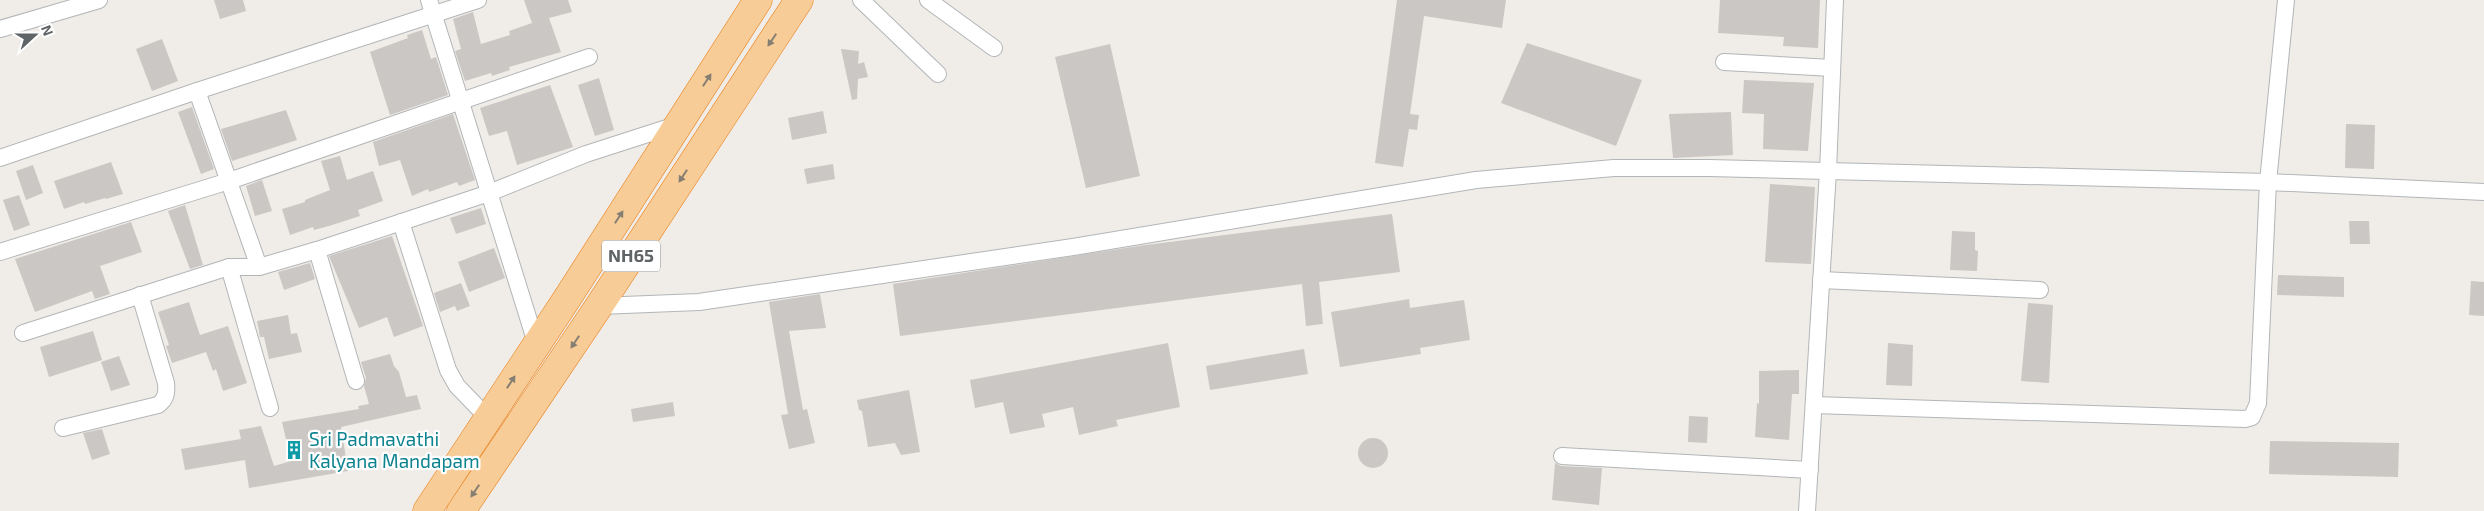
<svg xmlns="http://www.w3.org/2000/svg" width="2484" height="511" font-family="'Exo 2',sans-serif">
	<style>
		.building { fill: #cbc7c4 }
		.lines { fill: none; stroke-linecap: round; stroke-linejoin: round }
		.street-casing { stroke: #b2b6b8; stroke-width: 18 }
		.highway-casing { stroke: #e9790e; stroke-width: 29 }
		.street { stroke: #fff; stroke-width: 16 }
		.highway { stroke: #f7cc97; stroke-width: 28 }
		.oneway { fill: #857e72 }
		.labels { text-anchor: middle; stroke-width: 4.5; stroke-linejoin: round; paint-order: stroke }
		.shield { fill: #fff; stroke: #8f9294; stroke-width: 1 }
		.shield-label { font-size: 18px; font-weight: bold; fill: #5f6466 }
		.culture-label { font-size: 19px; fill: #0d838f; stroke: #fff; text-anchor: start }
	</style>
	<rect width="100%" height="100%" fill="#f0ece7"/>
	<g class="building">
		<polygon points="214,0 243,0 246,11 220,19"/>
		<polygon points="524,0 568,0 572,12 549,18 561,52 509,67 510,70 492,76 491,73 465,81 455,51 461,49 453,19 473,12 481,44 510,35 509,31 532,23"/>
		<polygon points="1397,0 1506,0 1502,28 1424,16 1410,114 1419,115 1417,130 1409,129 1403,167 1375,163"/>
		<polygon points="1720,0 1820,0 1818,48 1783,46 1784,37 1718,33"/>
		<polygon points="422,30 431,59 436,57 448,95 390,115 370,52 408,38 407,35"/>
		<polygon points="162,39 178,81 152,91 136,49"/>
		<polygon points="1527,43 1642,80 1616,146 1501,103"/>
		<polygon points="1110,44 1140,176 1086,188 1055,57"/>
		<polygon points="841,49 859,51 858,64 864,62 868,77 858,79 857,99 852,100"/>
		<polygon points="599,78 614,130 595,136 578,85"/>
		<polygon points="1744,80 1814,83 1808,151 1763,149 1764,114 1742,113"/>
		<polygon points="550,85 573,147 517,165 507,131 489,136 480,108"/>
		<polygon points="192,107 214,169 201,174 178,112"/>
		<polygon points="286,110 297,140 232,161 221,129"/>
		<polygon points="823,111 827,133 792,140 788,118"/>
		<polygon points="1731,112 1733,155 1673,158 1669,114"/>
		<polygon points="453,114 475,180 459,186 457,182 429,192 428,189 412,196 400,160 379,166 373,142"/>
		<polygon points="2346,124 2375,125 2374,169 2345,168"/>
		<polygon points="340,156 347,180 373,171 383,201 358,210 360,216 329,226 314,230 313,227 290,235 282,209 305,202 305,200 330,190 321,161"/>
		<polygon points="111,162 123,194 106,199 105,198 85,204 84,202 64,209 54,181"/>
		<polygon points="833,164 835,179 807,184 804,169"/>
		<polygon points="33,165 43,193 26,200 16,171"/>
		<polygon points="262,180 272,211 255,216 246,186"/>
		<polygon points="1770,184 1815,187 1811,264 1765,262"/>
		<polygon points="19,195 30,225 14,231 3,200"/>
		<polygon points="185,205 203,265 190,269 168,211"/>
		<polygon points="481,208 486,224 456,234 450,218"/>
		<polygon points="1392,214 1400,272 1319,282 1323,324 1306,326 1302,284 900,336 893,284 1138,246"/>
		<polygon points="2349,221 2369,221 2370,244 2350,244"/>
		<polygon points="131,222 142,252 100,266 110,294 95,299 92,291 35,312 15,259"/>
		<polygon points="1952,231 1975,232 1975,250 1978,251 1977,271 1950,270"/>
		<polygon points="392,236 423,326 394,337 387,317 359,328 329,256"/>
		<polygon points="494,248 505,278 469,292 458,262"/>
		<polygon points="310,263 315,279 284,290 278,272"/>
		<polygon points="2278,275 2344,277 2344,297 2277,295"/>
		<polygon points="2471,281 2484,282 2484,316 2469,315"/>
		<polygon points="461,283 470,306 457,311 455,306 440,312 434,293"/>
		<polygon points="820,294 826,328 789,331 803,410 807,409 815,443 789,449 781,415 788,414 769,302"/>
		<polygon points="1409,299 1410,308 1464,300 1470,340 1420,348 1421,354 1340,367 1331,312"/>
		<polygon points="189,302 200,335 228,326 247,383 223,391 216,369 213,371 206,352 172,363 166,346 169,345 158,312"/>
		<polygon points="2028,303 2053,305 2049,383 2021,381"/>
		<polygon points="288,315 291,334 297,333 302,352 269,359 264,337 260,337 257,321"/>
		<polygon points="93,331 102,360 49,377 40,347"/>
		<polygon points="1168,343 1180,407 1116,420 1118,426 1079,435 1073,407 1042,414 1045,427 1010,434 1003,402 975,408 970,380"/>
		<polygon points="1888,343 1913,345 1912,386 1886,385"/>
		<polygon points="1304,349 1308,374 1210,390 1206,366"/>
		<polygon points="390,354 394,366 399,372 406,397 417,395 421,409 341,427 348,471 249,488 245,460 185,470 181,449 241,439 239,430 261,426 274,466 291,461 282,422 359,409 358,406 369,404 364,386 366,378 361,362"/>
		<polygon points="119,356 130,385 111,391 101,362"/>
		<polygon points="1799,370 1799,394 1792,394 1789,440 1755,437 1757,403 1759,404 1759,371"/>
		<polygon points="909,390 920,452 901,455 895,443 868,447 862,411 859,410 857,400"/>
		<polygon points="673,402 675,416 633,422 631,409"/>
		<polygon points="1689,416 1708,417 1707,443 1688,442"/>
		<polygon points="102,429 110,454 92,460 83,433"/>
		<circle cx="1373" cy="453" r="15"/>
		<polygon points="2270,441 2399,443 2398,477 2269,474"/>
		<polygon points="1555,463 1561,466 1602,468 1599,505 1552,500"/>
	</g>
	<g class="lines">
		<g class="street-casing">
			<g id="street">
				<polyline points="429,0 536,343"/>
				<polyline points="861,0 938,74"/>
				<polyline points="928,0 994,48"/>
				<polyline points="0,29 99,0"/>
				<polyline points="1724,62 1832,68"/>
				<polyline points="197,91 259,267"/>
				<polyline points="0,158 197,91 478,0"/>
				<polyline points="401,222 448,370 457,386 488,418"/>
				<polyline points="317,250 356,381"/>
				<polyline points="0,252 229,181 589,57"/>
				<polyline points="229,267 270,408"/>
				<polyline points="1821,280 2040,290"/>
				<polyline points="599,306 699,302 1073,247 1476,180 1614,168 1709,168 2268,182 2484,192"/>
				<polyline points="23,333 229,267 259,267 317,250 489,193 586,154 679,124"/>
				<polyline points="1814,405 2245,419 2252,417 2258,403 2268,182 2286,0"/>
				<path d="M63,428l95,-23c8,-6 9,-12 8,-22l-26,-88"/>
				<polyline points="1562,456 1810,470"/>
				<polyline points="1807,511 1828,171 1835,0"/>
			</g>
		</g>
		<g class="highway-casing">
			<g id="highway">
				<polyline points="427,511 568,297 758,0"/>
				<polyline points="461,511 599,306 799,0"/>
			</g>
		</g>
		<use href="#street" class="street"/>
		<use href="#highway" class="highway"/>
	</g>
	<defs><path id="oneway-solid" d="M-6-.8H1V-3.2L6.5 0L1 3.2V.8H-6Z" transform="scale(1.25)"/></defs>
	<g class="oneway">
		<use href="#oneway-solid" transform="translate(772 40) rotate(124)"/>
		<use href="#oneway-solid" transform="translate(707 80) rotate(-57)"/>
		<use href="#oneway-solid" transform="translate(683 176) rotate(123)"/>
		<use href="#oneway-solid" transform="translate(619 217) rotate(-57)"/>
		<use href="#oneway-solid" transform="translate(575 342) rotate(124)"/>
		<use href="#oneway-solid" transform="translate(511 382) rotate(-57)"/>
		<use href="#oneway-solid" transform="translate(475 491) rotate(124)"/>
	</g>
	<defs>
		<g id="building-bare" transform="scale(1.5)"><path d="M-4-6H4V6H1V3H-1V6H-4ZM-2.5-4.3h1.7v1.8h-1.7ZM.8-4.3h1.7v1.8H.8ZM-2.5-1h1.7V.8h-1.7ZM.8-1h1.7V.8H.8Z" fill="#0f9aa8" stroke="#fff" stroke-width="2.5" paint-order="stroke"/></g>
	</defs>
	<g fill-rule="evenodd">
		<use href="#building-bare" x="294" y="450"/>
	</g>
	<g class="labels">
		<rect class="shield" x="602" y="240.5" width="58" height="31" rx="4"/>
		<g class="shield-label">
			<text x="631" y="262">NH65</text>
		</g>
		<g class="culture-label">
			<text x="309" y="446">Sri Padmavathi<tspan x="309" dy="22">Kalyana Mandapam</tspan></text>
		</g>
	</g>
	<g transform="translate(35 35) rotate(69)" stroke="#ffffff" stroke-width="4" paint-order="stroke">
	<path d="M0-4L9 19L0 12L-9 19Z" fill="#5f6466"/>
	<text y="-8" font-size="14" font-weight="bold" text-anchor="middle" fill="#5f6466">N</text>
	</g>
</svg>
